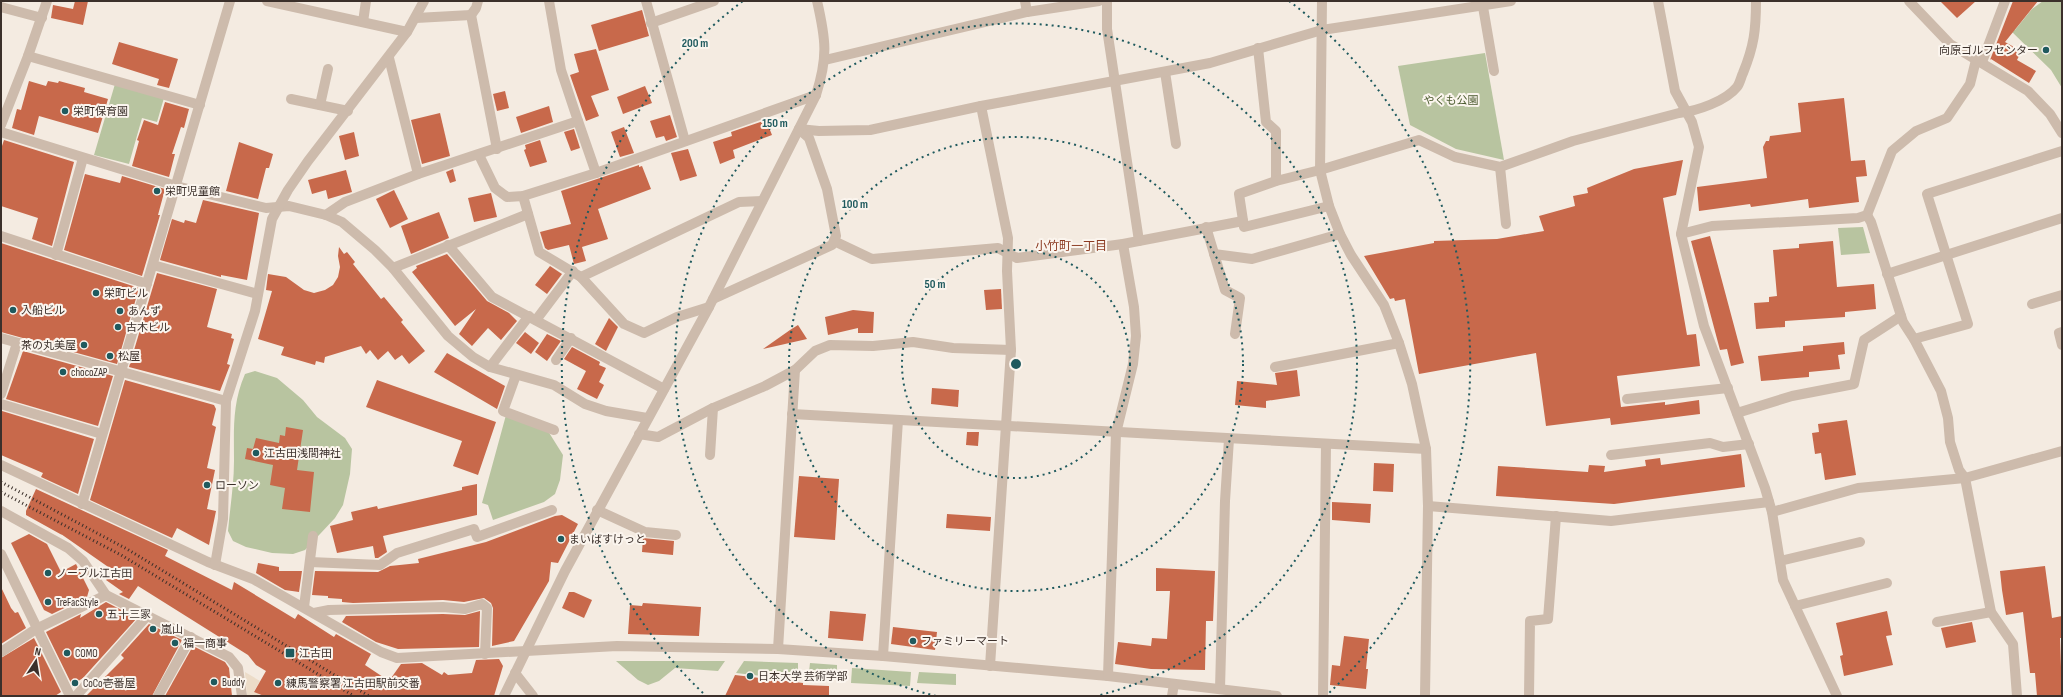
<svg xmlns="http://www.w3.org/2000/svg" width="2063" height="697" font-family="'Sofia Sans Condensed','Noto Sans JP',sans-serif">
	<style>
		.green { fill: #b8c4a0 }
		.plaza { fill: #ecdcc8 }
		.building { fill: #c8694b }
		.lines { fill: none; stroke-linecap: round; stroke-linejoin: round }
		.minor { stroke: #cdbbac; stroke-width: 10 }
		.rail { stroke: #3b302b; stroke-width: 3; stroke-dasharray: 1 3; stroke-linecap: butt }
		.ring { fill: none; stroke: #1f5a5e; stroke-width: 2; stroke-dasharray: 2 4 }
		.poi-dot { fill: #1f5a5e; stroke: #fbf5ee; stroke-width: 1.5 }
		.labels { text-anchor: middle; stroke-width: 4; stroke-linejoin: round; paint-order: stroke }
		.poi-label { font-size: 11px; fill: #3b302b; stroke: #fbf5ee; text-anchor: start }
		.park-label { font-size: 11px; fill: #4a5a2e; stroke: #fbf5ee }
		.neighbourhood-label { font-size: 12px; fill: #8c3b22; stroke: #fbf5ee }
		.centre { fill: #1f5a5e; stroke: #fbf5ee; stroke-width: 2 }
		.ring-label { font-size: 12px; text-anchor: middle; font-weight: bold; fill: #1f5a5e; stroke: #fbf5ee; stroke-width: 4; stroke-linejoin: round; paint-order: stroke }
	</style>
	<rect width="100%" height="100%" fill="#f4ebe1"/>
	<g class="green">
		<polygon points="2043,1 2062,1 2062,88 2051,70 2008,28 2015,30 2032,9"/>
		<polygon points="1485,53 1504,160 1456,149 1410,125 1398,66"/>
		<polygon points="115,84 164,98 157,122 142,118 129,164 94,155"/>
		<polygon points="1863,227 1870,253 1841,255 1838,228"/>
		<path d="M255,371l22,7 26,22 14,17 28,21 7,11 -2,25 -7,31 -8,13 -30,32 -12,4 -21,-1 -26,-6 -13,-6 -5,-10c2,-23 6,-47 6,-70 0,-31 -2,-57 11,-87z"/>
		<polygon points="506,415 548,431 563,455 560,480 555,494 544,502 493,520 488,505 482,503"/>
		<polygon points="616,661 725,661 718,671 675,668 659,681 648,685 638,680"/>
		<polygon points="744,661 798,663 798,680 736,673"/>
		<polygon points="810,663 837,665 837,673 809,672"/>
		<polygon points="852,668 911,672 910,686 851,683"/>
		<polygon points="919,672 956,674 956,685 917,683"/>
	</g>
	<polygon class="plaza" points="245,672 260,681 254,691 259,694 258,696 247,696"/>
	<g class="building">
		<polygon points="75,1 88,1 83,25 51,18 53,5 73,9"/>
		<polygon points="1940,1 1976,1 1957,18"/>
		<polygon points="2013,1 2038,1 2005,42 2014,47 2019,56 2017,60 2036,71 2029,83 1991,59 1990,60"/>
		<polygon points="642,10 649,36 599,51 591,25"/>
		<polygon points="119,42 178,59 169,88 157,85 159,79 112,64"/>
		<polygon points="596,49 609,90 591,96 599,116 586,121 570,75 579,72 574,54"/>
		<polygon points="29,81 46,86 48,81 58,83 59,81 85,88 84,92 108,99 98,133 39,116 34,135 12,128 17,109 21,110"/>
		<polygon points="645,86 652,103 623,114 617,97"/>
		<polygon points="505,91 509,108 497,111 493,94"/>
		<polygon points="1844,98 1851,161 1865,160 1867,176 1856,177 1859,202 1809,208 1808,199 1751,207 1750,204 1699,211 1697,187 1767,178 1763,147 1766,141 1769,141 1770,136 1801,132 1798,103"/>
		<polygon points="165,102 189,109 184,128 181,127 172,154 175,154 169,177 132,166 139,141 137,140 144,120 158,125"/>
		<polygon points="549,106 553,122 521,133 516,117"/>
		<polygon points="440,113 450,156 422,164 411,120"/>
		<polygon points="670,115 677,137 666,141 664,136 656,138 650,121"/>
		<polygon points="766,120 772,135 733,150 735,158 720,164 713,142 732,136 731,132"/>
		<polygon points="624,127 634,153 620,157 611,132"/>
		<polygon points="574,129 580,148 571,151 564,132"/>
		<polygon points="354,132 359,156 345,160 339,136"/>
		<polygon points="4,140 74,162 52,246 32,239 38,218 1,206 1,149"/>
		<polygon points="540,140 547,162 530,167 524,150 526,149 525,145"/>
		<polygon points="239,142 273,154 269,168 266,168 258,199 226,191"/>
		<polygon points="688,149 697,176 680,181 671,153"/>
		<polygon points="1683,160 1676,195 1663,198 1687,335 1696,334 1700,366 1617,376 1621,407 1665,402 1665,405 1699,400 1700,414 1611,425 1610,418 1546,426 1536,353 1419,374 1405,299 1395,301 1394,298 1390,299 1364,256 1434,243 1434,241 1497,239 1544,231 1539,216 1575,206 1573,196 1588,193 1587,188 1634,169"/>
		<polygon points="639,165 639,167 642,166 651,189 598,209 608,239 582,247 586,261 574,264 569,245 548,250 545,248 540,232 571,224 561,191"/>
		<polygon points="453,169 456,181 450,183 446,172"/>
		<polygon points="346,170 352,192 328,199 326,190 312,194 308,180"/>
		<polygon points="85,174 120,183 122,176 165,189 158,215 160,215 142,276 64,250"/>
		<polygon points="394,190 408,219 390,228 376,199"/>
		<polygon points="491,193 497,217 474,222 468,198"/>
		<polygon points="203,200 259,213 247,280 221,275 221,277 160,260 172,219 184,223 185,220 196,223"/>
		<polygon points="439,212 449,238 411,254 401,226"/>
		<polygon points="1710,236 1744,363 1731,366 1727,349 1720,350 1691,241"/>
		<polygon points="1833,241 1837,287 1874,284 1876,309 1845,312 1845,317 1785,321 1785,327 1756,329 1754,303 1769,302 1769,297 1777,296 1773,250 1799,248 1799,244"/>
		<polygon points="1,243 139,288 117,364 1,332"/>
		<polygon points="339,247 344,254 347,252 355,262 353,264 381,299 384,297 403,320 401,322 425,351 409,364 402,355 395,360 388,351 378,360 370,350 366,354 361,346 325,357 324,363 316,361 315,365 281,355 284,347 258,339 272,291 266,290 268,274 286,277 304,290 314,293 325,290 333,285 338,277 340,267 338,256"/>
		<polygon points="447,254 487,301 509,313 517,321 501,340 488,328 472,346 459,334 476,309 455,326 412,272 417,268 416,266"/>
		<polygon points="550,266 562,274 547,294 535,285"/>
		<polygon points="157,273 217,289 207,327 232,334 231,338 234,339 227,364 230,365 220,391 129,367"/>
		<polygon points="1001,289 1002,309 986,310 984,290"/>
		<polygon points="853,310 874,312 873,333 858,333 858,328 828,335 825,317"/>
		<polygon points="609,318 618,327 606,351 595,344"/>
		<polygon points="798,325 807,339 763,349 790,330"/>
		<polygon points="525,332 539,343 531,354 516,343"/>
		<polygon points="547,334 561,341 547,361 535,352"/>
		<polygon points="1844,342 1845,354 1838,355 1840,369 1809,372 1809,377 1761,381 1758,356 1803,351 1803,346"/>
		<polygon points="572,347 600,362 599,365 606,368 599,382 604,385 597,399 577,389 586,371 564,359"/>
		<polygon points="23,351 113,376 98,426 6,399"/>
		<polygon points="447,353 505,386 497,409 434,372"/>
		<polygon points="1297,370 1300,396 1266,401 1266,408 1235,405 1237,381 1277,385 1275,373"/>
		<polygon points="125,380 214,405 216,409 212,425 216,427 207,468 215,470 207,509 216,511 209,545 177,528 172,538 90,500"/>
		<polygon points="377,380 496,422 478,475 453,466 462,441 366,407"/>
		<polygon points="932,388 959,390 958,407 931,404"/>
		<polygon points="2,411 94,439 78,494 41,477 43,473 1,455"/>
		<polygon points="1847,420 1856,475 1825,480 1821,453 1815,454 1812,433 1819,432 1818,424"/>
		<polygon points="286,427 303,430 297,470 314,472 310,512 282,509 285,488 270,485 273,465 245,459 247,448 253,449 256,438 279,443 280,435 285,436"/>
		<polygon points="967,432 979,432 978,446 966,445"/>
		<polygon points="1741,454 1745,487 1614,504 1496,496 1498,466 1588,472 1589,465 1605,466 1604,472 1646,466 1645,460 1660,458 1661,465"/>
		<polygon points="1374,463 1394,464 1393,492 1373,491"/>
		<polygon points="799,476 839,479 835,540 794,537"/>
		<polygon points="477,484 477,515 383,536 387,552 378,558 375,558 373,546 337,553 330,526 353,520 351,512 377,506 378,509 462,490 462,487"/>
		<polygon points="36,489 168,550 165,556 232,590 234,582 295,619 298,614 334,637 336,634 371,654 365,665 389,681 401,664 422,663 442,675 444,672 448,675 472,673 476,660 499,659 503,666 494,696 264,696 254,692 266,671 256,665 248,655 138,586 129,599 119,594 123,592 106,580 114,571 61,534 62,535 26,515 26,511"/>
		<polygon points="1332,502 1371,504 1370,523 1332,520"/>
		<polygon points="947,514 991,517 990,531 946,528"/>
		<polygon points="562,515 578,524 558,563 551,562 549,581 514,641 492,646 493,608 491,603 484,598 464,602 443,600 353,603 342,602 342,599 328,598 328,596 312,595 315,571 378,572 390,566 419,563 418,559 486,542 555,516"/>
		<polygon points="29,534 47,544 61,572 76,564 89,590 87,597 52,614 44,610 11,543"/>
		<polygon points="643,538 674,541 673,555 642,552"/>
		<polygon points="258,563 279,567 279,571 302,571 299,592 285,590 256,573"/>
		<polygon points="2045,566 2052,618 2062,616 2062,638 2060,638 2062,696 2037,696 2035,673 2030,673 2023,612 2006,615 2002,590 2000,571"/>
		<polygon points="1156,568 1215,571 1213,621 1206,621 1205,670 1151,669 1115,664 1118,642 1151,646 1152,638 1167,639 1170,591 1156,591"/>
		<polygon points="1,587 11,608 15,613 18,612 26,628 1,644"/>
		<polygon points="569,592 574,592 592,600 584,618 562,608"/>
		<polygon points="106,602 137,618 83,678 72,685 46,632 81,614 80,618"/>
		<polygon points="643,603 701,607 699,636 628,634 630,605 642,606"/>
		<polygon points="480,611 479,647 398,649 376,642 342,622 346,616 443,614 465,615"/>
		<polygon points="830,611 866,614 863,641 828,638"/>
		<polygon points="1887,611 1892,635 1886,636 1893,665 1844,676 1840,656 1843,655 1836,623"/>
		<polygon points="1972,622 1976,642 1946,648 1941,628"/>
		<polygon points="149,624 182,640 152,696 86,696 124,658 121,655"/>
		<polygon points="893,627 937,632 935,650 891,644"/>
		<polygon points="1344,636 1369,639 1366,669 1368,669 1366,689 1330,685 1332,665 1340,666"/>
		<polygon points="34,638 61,692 55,696 1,696 1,658"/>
		<polygon points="193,646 225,662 229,668 232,696 165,696"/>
		<polygon points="735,675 803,683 803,685 829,686 829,696 725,696"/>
	</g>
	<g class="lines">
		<g class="minor">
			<polyline points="267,1 407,32"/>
			<polyline points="646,1 685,141"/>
			<polyline points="1025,1 1027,12 1099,1"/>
			<polyline points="1107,1 1107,29 1139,241"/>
			<polyline points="1322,1 1320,170 1329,206 1340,234 1351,255 1384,305 1399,343 1412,384 1426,449 1428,506 1425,696"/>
			<polyline points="1482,1 1494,71"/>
			<polyline points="1658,1 1675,91 1692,122 1699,147 1681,234 1704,326 1765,488 1772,512 1783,580 1837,696"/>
			<polyline points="1909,1 1950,44 2028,91 2050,114 2062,133"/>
			<polyline points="1,7 42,18"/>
			<polyline points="471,15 476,8 478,1"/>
			<polyline points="416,18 471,15 497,149"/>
			<polyline points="363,22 366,1"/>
			<polyline points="651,23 714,1"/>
			<polyline points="1258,48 1266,122 1276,131 1276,181"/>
			<polyline points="28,56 200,105"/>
			<polyline points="389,58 418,174"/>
			<polyline points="825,60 1027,12"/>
			<polyline points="1982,62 2005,1"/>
			<polyline points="1165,72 1176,144"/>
			<polyline points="291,99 348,111"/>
			<polyline points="320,105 328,69"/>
			<polyline points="981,106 1008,238 1007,271 1011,350 990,666"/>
			<polyline points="578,121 596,173"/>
			<polyline points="1,125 28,56 47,1"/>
			<polyline points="799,129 819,131 870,130 981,106 1210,63 1322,30 1511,1"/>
			<polyline points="1,132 176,186 266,208 289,206 326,215 342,222 375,250 393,268 448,336 473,357 490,367 554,385 585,404 606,411 647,418"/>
			<polyline points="479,155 495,188 507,197 523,196 596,173 816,95"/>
			<polyline points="1500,167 1506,224"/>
			<polyline points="523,196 539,252 581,277 624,324 644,333 677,317 709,307"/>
			<path d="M1329,206l-85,21 -5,-33 37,-13 44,-11 99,-30 36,17 45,10 73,-26 106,-28c18,-2 47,-12 58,-26 3,-4 4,-10 6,-14 11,-27 13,-43 13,-72"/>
			<polyline points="326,215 345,202 418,174 578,121 561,70 549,1"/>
			<polyline points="1867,215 1871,222 1903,322 1914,339 1941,391 1948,418 1950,442 1959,470 1965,478 1991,612 2013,644 2017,696"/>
			<polyline points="1206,227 1225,290 1240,298 1235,334"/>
			<polyline points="1681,234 1712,226 1858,218 1867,215 1892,151 1916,131 1947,118 1970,84 1976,60"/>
			<polyline points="1,236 147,284"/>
			<polyline points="834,241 872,259 998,248 1017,258 1123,244 1243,221"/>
			<polyline points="448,245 492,297 664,389"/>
			<polyline points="1214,254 1252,259 1340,234"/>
			<polyline points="56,255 83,158"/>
			<polyline points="153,265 258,294"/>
			<polyline points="393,268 528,214"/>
			<polyline points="1887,274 2062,218"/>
			<polyline points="581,277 739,202 762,201"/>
			<polyline points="713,299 832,245 836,236 827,189 809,138 799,129"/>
			<polyline points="2032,304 2062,295"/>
			<polyline points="536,320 573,271"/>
			<polyline points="2062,332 2059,333 2062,345"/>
			<polyline points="1,338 226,401"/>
			<polyline points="1914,339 1968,324 1927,194 2062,151"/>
			<polyline points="556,360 571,338"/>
			<polyline points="490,367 529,316"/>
			<polyline points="1275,367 1399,343"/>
			<polyline points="516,375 503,411 554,430"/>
			<polyline points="1,394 17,343"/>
			<polyline points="1627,399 1728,388"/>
			<polyline points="1,404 102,434"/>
			<polyline points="1737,413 1792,396 1854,384 1864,340 1901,316"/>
			<polyline points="792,414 1426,449"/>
			<polyline points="639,434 658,437 713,408 765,386 795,370 815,351 830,345 873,346 913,342 953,348 1011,350"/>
			<polyline points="710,455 713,408"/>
			<polyline points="1611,455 1710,443 1723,447 1749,444"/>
			<polyline points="1,465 208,562 253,579 381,652 397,658 617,646 778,649 883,656 1108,676 1277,696"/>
			<polyline points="82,504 230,1"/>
			<polyline points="1428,506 1611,521 1769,502"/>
			<polyline points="597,510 645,532 676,535"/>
			<polyline points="1,511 68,548 83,561 106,595 229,657 238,668 242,696"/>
			<polyline points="1772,512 1858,488 1965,478 2062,451"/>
			<polyline points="1,554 70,696"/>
			<polyline points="1780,561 1860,542"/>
			<polyline points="310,562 380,565 397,553 474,529 477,537 552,510"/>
			<polyline points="215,565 223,519 226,401 255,311 272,219 288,190 308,161 407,32 424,1"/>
			<polyline points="1795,606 1887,583"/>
			<polyline points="304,607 313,536"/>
			<polyline points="314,613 329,610 443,607 465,609 482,604 487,608 485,654"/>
			<polyline points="1937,622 1991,612"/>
			<polyline points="778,649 795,370"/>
			<polyline points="1,652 36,629 106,595"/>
			<polyline points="883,656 898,420"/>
			<polyline points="515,673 533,696"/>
			<polyline points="1108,676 1116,433 1133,364 1136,336 1134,307 1123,244"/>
			<polyline points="1220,689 1225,501 1229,439"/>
			<polyline points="76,696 147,616"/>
			<polyline points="158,696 191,637"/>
			<path d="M504,696l61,-125 144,-264 107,-212c12,-38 10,-55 1,-94"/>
			<polyline points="1172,696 1174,684"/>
			<polyline points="1323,696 1326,444"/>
			<polyline points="1529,696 1530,621 1548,619 1556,516"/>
		</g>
		<g class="rail">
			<polyline points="1,482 127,549 369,696"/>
			<polyline points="1,492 121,555 354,696"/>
		</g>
	</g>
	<g class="ring">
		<circle cx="1016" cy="364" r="114"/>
		<circle cx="1016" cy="364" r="227"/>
		<path d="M936 696A341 341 0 1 1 1096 696"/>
		<path d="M703 693A454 454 0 0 1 743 1M1289 1A454 454 0 0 1 1329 693"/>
	</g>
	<g class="poi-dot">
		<circle cx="2046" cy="50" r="4"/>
		<circle cx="65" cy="111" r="4"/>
		<circle cx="157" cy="191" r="4"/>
		<circle cx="96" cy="293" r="4"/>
		<circle cx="13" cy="310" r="4"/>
		<circle cx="120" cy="311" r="4"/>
		<circle cx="118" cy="327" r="4"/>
		<circle cx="84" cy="345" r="4"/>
		<circle cx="110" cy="356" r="4"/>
		<circle cx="63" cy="372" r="4"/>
		<circle cx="256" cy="453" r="4"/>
		<circle cx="207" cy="485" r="4"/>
		<circle cx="561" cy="539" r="4"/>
		<circle cx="48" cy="573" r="4"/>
		<circle cx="48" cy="602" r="4"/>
		<circle cx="99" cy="614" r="4"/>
		<circle cx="153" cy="629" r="4"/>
		<circle cx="913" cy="641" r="4"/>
		<circle cx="175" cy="643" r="4"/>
		<circle cx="67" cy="653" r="4"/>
		<rect x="285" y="648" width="10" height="10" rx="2"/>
		<circle cx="750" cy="676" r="4"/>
		<circle cx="214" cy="682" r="4"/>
		<circle cx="75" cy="683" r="4"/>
		<circle cx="278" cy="683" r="4"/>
	</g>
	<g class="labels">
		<g class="poi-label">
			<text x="2038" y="54" text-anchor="end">向原ゴルフセンター</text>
			<text x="73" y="115">栄町保育園</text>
			<text x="165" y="195">栄町児童館</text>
			<text x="104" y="297">栄町ビル</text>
			<text x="21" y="314">入船ビル</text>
			<text x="128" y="315">あんず</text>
			<text x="126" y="331">古木ビル</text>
			<text x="76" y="349" text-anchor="end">茶の丸美屋</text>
			<text x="118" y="360">松屋</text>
			<text x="71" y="376">chocoZAP</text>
			<text x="264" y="457">江古田浅間神社</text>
			<text x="215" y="489">ローソン</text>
			<text x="569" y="543">まいばすけっと</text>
			<text x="56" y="577">ノーブル江古田</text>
			<text x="56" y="606">TreFacStyle</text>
			<text x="107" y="618">五十三家</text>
			<text x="161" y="633">嵐山</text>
			<text x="921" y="645">ファミリーマート</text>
			<text x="183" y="647">福一商事</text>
			<text x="75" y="657">COMO</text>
			<text x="299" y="657">江古田</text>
			<text x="758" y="680">日本大学 芸術学部</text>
			<text x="222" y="686">Buddy</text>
			<text x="83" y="687">CoCo壱番屋</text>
			<text x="286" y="687">練馬警察署 江古田駅前交番</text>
		</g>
		<g class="park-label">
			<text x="1451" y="104">やくも公園</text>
		</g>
		<g class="neighbourhood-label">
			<text x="1071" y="250">小竹町一丁目</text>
		</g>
	</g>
	<circle cx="1016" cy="364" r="6" class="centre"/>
	<g class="ring-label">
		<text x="695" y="47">200 m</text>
		<text x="775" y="127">150 m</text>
		<text x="855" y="208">100 m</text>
		<text x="935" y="288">50 m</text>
	</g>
	<rect width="2063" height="697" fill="none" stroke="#3b302b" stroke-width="4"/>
	<g transform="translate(36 661) rotate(12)" stroke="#fbf5ee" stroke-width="3" paint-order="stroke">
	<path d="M0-3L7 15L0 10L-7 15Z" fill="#3b302b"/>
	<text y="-6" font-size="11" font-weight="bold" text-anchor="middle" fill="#3b302b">N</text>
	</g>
</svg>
